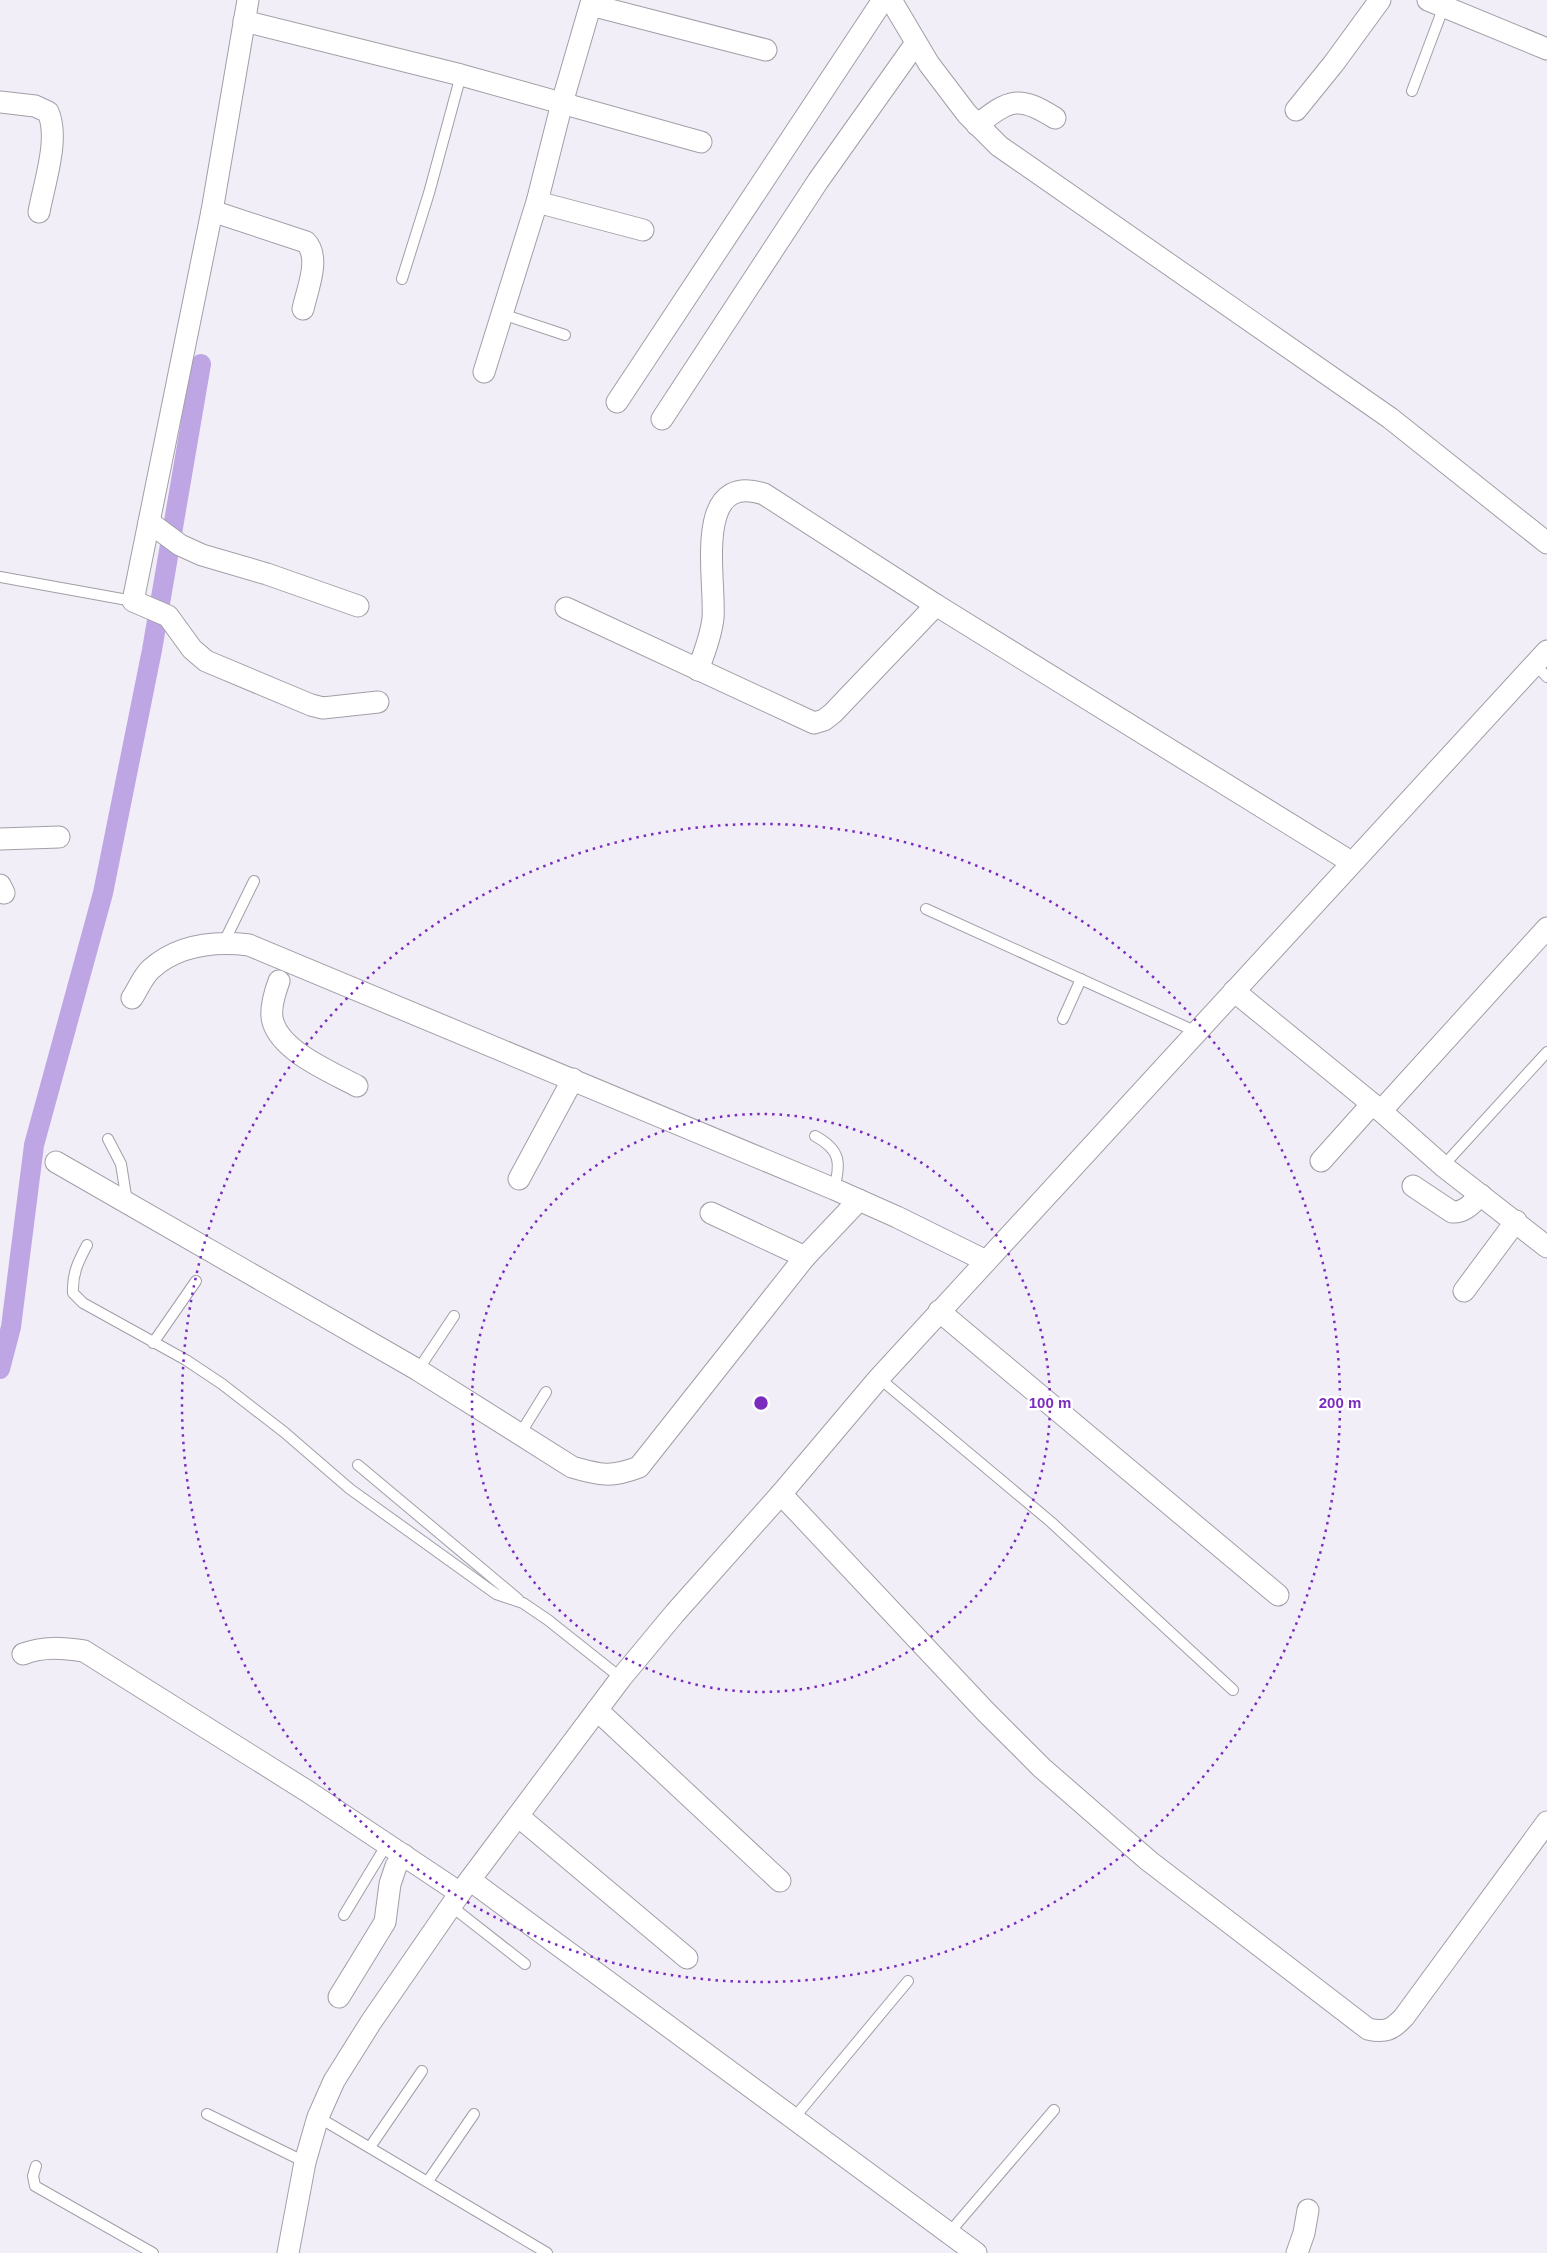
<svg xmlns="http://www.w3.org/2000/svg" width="1547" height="2253" font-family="Helvetica,sans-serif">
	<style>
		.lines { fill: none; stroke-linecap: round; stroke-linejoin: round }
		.canal { stroke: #bea6e4; stroke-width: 20 }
		.service-casing { stroke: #a29ea7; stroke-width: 12 }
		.minor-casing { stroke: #a29ea7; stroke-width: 23 }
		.service { stroke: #fff; stroke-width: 10 }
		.minor { stroke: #fff; stroke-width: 21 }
		.ring { fill: none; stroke: #7b2cbf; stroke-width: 2.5; stroke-dasharray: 2.5 5 }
		.centre { fill: #7b2cbf; stroke: #fff; stroke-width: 2.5 }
		.ring-label { font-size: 15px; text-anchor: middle; font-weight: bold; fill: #7b2cbf; stroke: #fff; stroke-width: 5; stroke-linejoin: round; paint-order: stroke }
	</style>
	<rect width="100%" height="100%" fill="#f1eef8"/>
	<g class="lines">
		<polyline class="canal" points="0,1369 11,1327 34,1145 103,893 152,650 201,364"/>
		<g class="service-casing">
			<g id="service">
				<polyline points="1412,91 1444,6"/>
				<polyline points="402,279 429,193 461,75"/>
				<polyline points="502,314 565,335"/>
				<polyline points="0,577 133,601"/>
				<polyline points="1535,664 1547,677"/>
				<polyline points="926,909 1197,1032"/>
				<polyline points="224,942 254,881"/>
				<polyline points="1063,1019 1081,979"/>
				<path d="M815,1136c26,14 26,27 19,53"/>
				<polyline points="108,1139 121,1164 127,1202"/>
				<polyline points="1443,1166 1547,1052"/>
				<path d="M87,1245c-9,17 -15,29 -14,48l10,10 103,57 36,24 62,48 66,57 146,105 27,9 25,17 73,58"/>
				<polyline points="153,1343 196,1281"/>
				<polyline points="418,1370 454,1316"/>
				<polyline points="879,1378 1051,1522 1233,1690"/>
				<polyline points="520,1434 546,1392"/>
				<polyline points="358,1465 518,1599"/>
				<polyline points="451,1906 525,1964"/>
				<polyline points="344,1915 387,1844"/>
				<polyline points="207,2114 305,2162"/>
				<polyline points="318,2117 547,2253"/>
				<polyline points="794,2118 908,1981"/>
				<polyline points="370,2147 422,2071"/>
				<polyline points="36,2166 33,2176 35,2186 153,2253"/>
				<polyline points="428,2181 474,2114"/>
				<polyline points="949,2233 1054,2110"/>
			</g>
		</g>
		<g class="minor-casing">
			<g id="minor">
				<polyline points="248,0 212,211 133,601 168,616 192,649 206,661 311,705 323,708 378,702"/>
				<polyline points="891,0 929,64 967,114 999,146 1390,418 1547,543"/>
				<polyline points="1428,0 1547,49"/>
				<polyline points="591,5 766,50"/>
				<polyline points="244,21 461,75 701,142"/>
				<path d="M0,102l35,4 13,6c12,26 -4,72 -9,100"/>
				<polyline points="1296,110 1334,63 1380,0"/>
				<path d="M977,125c33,-26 42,-30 78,-7"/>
				<polyline points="537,202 643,230"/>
				<path d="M212,211l94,31c15,16 1,48 -3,67"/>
				<polyline points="484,372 537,202 562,103 592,0"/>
				<polyline points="617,402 883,0"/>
				<polyline points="662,419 818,181 916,43"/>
				<polyline points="149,522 180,545 202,555 267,574 358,606"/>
				<polyline points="566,608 814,723 824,720 833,713 936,605 1351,862"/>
				<path d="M698,670c6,-17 13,-33 15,-52 3,-39 -21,-147 51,-124l172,111"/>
				<polyline points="0,839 59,837"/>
				<polyline points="0,885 4,893"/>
				<path d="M279,981c-4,11 -10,29 -6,41 9,30 58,50 84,64"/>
				<polyline points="1234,991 1381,1111 1443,1166 1547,1247"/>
				<path d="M132,998c6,-9 11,-22 19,-29 27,-24 64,-28 98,-24l585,244 63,28 89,44"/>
				<polyline points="1381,1111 1547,928"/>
				<polyline points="1321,1161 1372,1104"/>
				<path d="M56,1162l362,208 154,97c28,8 39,11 67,0l166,-210 54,-57"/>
				<polyline points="519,1179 573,1079"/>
				<path d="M1413,1186l39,26c13,1 20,-9 29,-17"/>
				<polyline points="711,1213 805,1257"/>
				<polyline points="1464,1291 1516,1221"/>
				<polyline points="939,1311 1278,1595"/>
				<path d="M781,1494l204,217 57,57 107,93 219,168c17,4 24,1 36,-12l143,-195"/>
				<path d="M23,1654c21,-8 40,-6 61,-3l223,140 153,102"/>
				<polyline points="597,1710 780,1881"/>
				<polyline points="518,1816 687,1958"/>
				<polyline points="470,1880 976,2253"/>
				<polyline points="339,1997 385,1922 390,1884 396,1866 404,1855"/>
				<polyline points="288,2253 305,2162 318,2117 334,2081 371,2022 460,1893 621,1678 675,1613 781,1494 879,1378 1547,651"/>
				<polyline points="1297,2253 1304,2233 1308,2210"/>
			</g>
		</g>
		<use href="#service" class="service"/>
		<use href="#minor" class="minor"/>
	</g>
	<g class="ring">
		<circle cx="761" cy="1403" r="289"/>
		<circle cx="761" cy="1403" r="579"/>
	</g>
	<circle cx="761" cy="1403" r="8" class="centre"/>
	<g class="ring-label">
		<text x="1050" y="1408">100 m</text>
		<text x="1340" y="1408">200 m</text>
	</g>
</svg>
